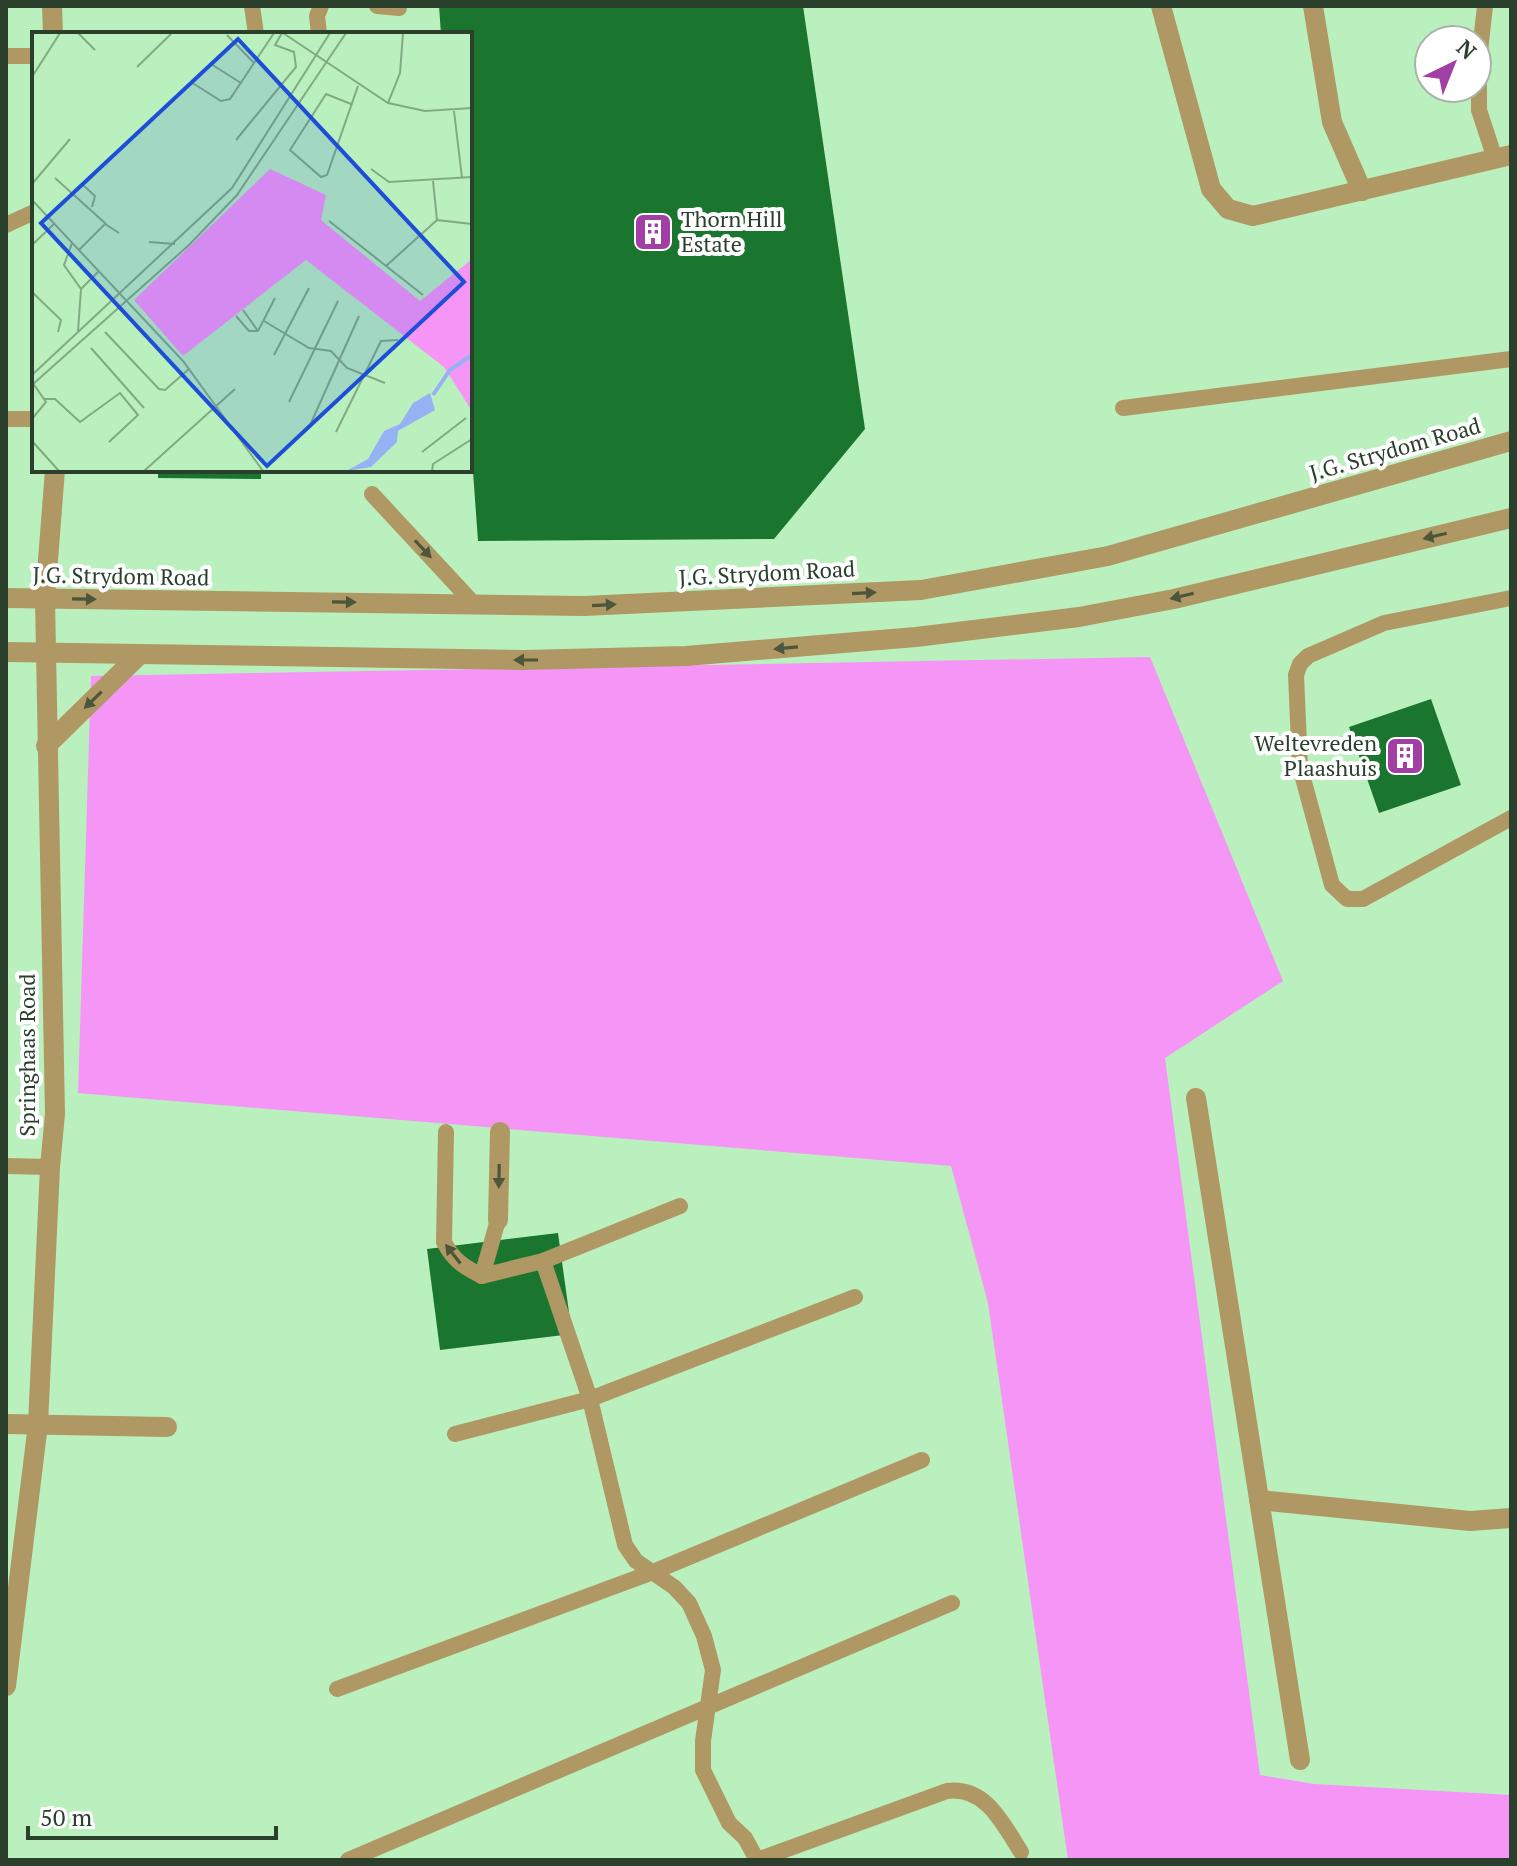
<svg xmlns="http://www.w3.org/2000/svg" width="1517" height="1866" font-family="'PT Serif',serif">
	<style>
		.green { fill: #f595f6 }
		.building { fill: #1a752e }
		.lines { fill: none; stroke-linecap: round; stroke-linejoin: round }
		.service { stroke: #af9864; stroke-width: 16 }
		.minor { stroke: #af9864; stroke-width: 20 }
		.tertiary { stroke: #af9864; stroke-width: 20 }
		.oneway { fill: #4b563a }
		.labels { text-anchor: middle; stroke-width: 8; stroke-linejoin: round; paint-order: stroke }
		.poi-label { font-size: 22px; fill: #2a402c; stroke: #fff; text-anchor: start }
		.street-label { font-size: 22px; fill: #2a402c; stroke: #fff }
		.inset-river { fill: none; stroke: #96b2f4; stroke-width: 4 }
		.inset-road { fill: none; stroke: #80aa84; stroke-width: 2 }
		.view { fill: #1d4ed8; fill-opacity: 0.15; stroke: #1d4ed8; stroke-width: 4 }
		.inset-edge { fill: none; stroke: #2a402c; stroke-width: 4 }
	</style>
	<rect width="100%" height="100%" fill="#baf0be"/>
	<polygon class="green" points="1150,657 1283,981 1165,1058 1260,1775 1314,1784 1511,1795 1511,1860 1068,1860 988,1303 951,1166 78,1093 91,676"/>
	<g class="building">
		<polygon points="439,6 803,6 865,429 774,539 478,541 470,430 470,34 441,34"/>
		<polygon points="158,470 261,470 261,479 158,478"/>
		<polygon points="1431,699 1461,785 1379,813 1349,727"/>
		<polygon points="558,1233 572,1334 440,1350 427,1249"/>
	</g>
	<g class="lines">
		<g class="service">
			<polyline points="252,6 256,34"/>
			<polyline points="377,6 399,8"/>
			<polyline points="1485,6 1479,60 1479,110 1495,159"/>
			<polyline points="319,34 317,16 321,6"/>
			<polyline points="6,56 34,56"/>
			<polyline points="6,225 34,212"/>
			<polyline points="1123,408 1511,359"/>
			<polyline points="6,419 34,419"/>
			<polyline points="372,494 474,604"/>
			<polyline points="1511,598 1384,623 1308,656 1300,664 1296,675 1300,767 1332,885 1347,899 1363,899 1511,818"/>
			<path d="M446,1132l-2,110c9,18 20,25 38,34l61,-15 137,-55"/>
			<polyline points="6,1166 50,1167"/>
			<polyline points="543,1261 590,1399 625,1545 636,1561 674,1587 689,1603 704,1636 713,1670 703,1741 703,1770 729,1823 745,1838 757,1860"/>
			<polyline points="482,1276 498,1220"/>
			<polyline points="455,1434 590,1399 855,1297"/>
			<polyline points="337,1689 653,1572 922,1460"/>
			<polyline points="348,1860 952,1603"/>
			<path d="M757,1860l190,-69c39,-5 56,33 74,61"/>
		</g>
		<g class="minor">
			<polyline points="52,6 53,34"/>
			<polyline points="1161,6 1211,189 1228,209 1253,216 1511,155"/>
			<polyline points="1313,6 1332,122 1362,191"/>
			<polyline points="1196,1098 1300,1760"/>
			<polyline points="498,1220 500,1132"/>
			<polyline points="6,1424 167,1427"/>
			<polyline points="1259,1500 1470,1521 1511,1518"/>
			<polyline points="6,1686 38,1424 50,1167 55,1114 45,599 55,470"/>
		</g>
		<g class="tertiary">
			<polyline points="6,598 584,606 921,590 1108,556 1511,441"/>
			<polyline points="6,652 524,660 686,656 916,637 1079,617 1174,599 1511,518"/>
			<polyline points="46,746 139,655"/>
		</g>
	</g>
	<defs><path id="oneway-solid" d="M-6-.8H1V-3.2L6.5 0L1 3.2V.8H-6Z" transform="scale(2)"/></defs>
	<g class="oneway">
		<use href="#oneway-solid" transform="translate(1435 536) rotate(167)"/>
		<use href="#oneway-solid" transform="translate(423 549) rotate(47)"/>
		<use href="#oneway-solid" transform="translate(864 593) rotate(-3)"/>
		<use href="#oneway-solid" transform="translate(1182 596) rotate(167)"/>
		<use href="#oneway-solid" transform="translate(84 599) rotate(1)"/>
		<use href="#oneway-solid" transform="translate(344 602) rotate(1)"/>
		<use href="#oneway-solid" transform="translate(604 605) rotate(-3)"/>
		<use href="#oneway-solid" transform="translate(786 648) rotate(175)"/>
		<use href="#oneway-solid" transform="translate(526 660) rotate(180)"/>
		<use href="#oneway-solid" transform="translate(93 700) rotate(136)"/>
		<use href="#oneway-solid" transform="translate(499 1176) rotate(91)"/>
		<use href="#oneway-solid" transform="translate(453 1254) rotate(-128)"/>
	</g>
	<defs>
		<g id="building-square" transform="scale(2)"><rect x="-9" y="-9" width="18" height="18" rx="4" fill="#a23fa4" stroke="#fff"/><path d="M-4-6H4V6H1V3H-1V6H-4ZM-2.5-4.3h1.7v1.8h-1.7ZM.8-4.3h1.7v1.8H.8ZM-2.5-1h1.7V.8h-1.7ZM.8-1h1.7V.8H.8Z" fill="#fff"/></g>
	</defs>
	<g fill-rule="evenodd">
		<use href="#building-square" x="653" y="232"/>
		<use href="#building-square" x="1405" y="756"/>
	</g>
	<g class="labels">
		<g class="poi-label">
			<text x="681" y="227">Thorn Hill<tspan x="681" dy="25">Estate</tspan></text>
			<text x="1377" y="751" text-anchor="end">Weltevreden<tspan x="1377" dy="25">Plaashuis</tspan></text>
		</g>
		<g class="street-label">
			<text transform="translate(1395 449) rotate(-16)" y="8">J.G. Strydom Road</text>
			<text transform="translate(767 573) rotate(-3)" y="8">J.G. Strydom Road</text>
			<text transform="translate(121 576) rotate(1)" y="8">J.G. Strydom Road</text>
			<text transform="translate(27 1055) rotate(-90)" y="8">Springhaas Road</text>
		</g>
	</g>
	<g transform="translate(32 32)">
		<rect width="440" height="440" fill="#baf0be"/>
		<path d="M238,137l56,26 -5,25 99,81 52,-42v152l-28,-44 -138,-107 -123,96 -49,-56z" fill="#f595f6"/>
		<path d="M398,361l5,17 -37,21 -1,11 -26,25 -25,4 22,-12 16,-28 16,-7 13,-21z" fill="#96b2f4"/>
		<path class="inset-river" d="M401,363l17,-25 22,-15"/>
		<path class="inset-road" d="M46,1l17,17M251,1l105,70 37,8 47,-3M195,3l27,28M179,32l30,19M105,35l35,-34M0,45l28,-44M159,50l30,19 9,-2 44,-66M356,71l12,-30 3,-40M319,72l-25,-10 -36,56 31,27 6,-2 31,-89M422,79l8,67M204,108l60,-73 -2,-15 -19,-7 7,-12M339,137l18,13 83,-5M23,146l51,46M401,149l4,39 35,4M0,152l38,-45M0,168l151,161 80,110M60,175l3,-11 -12,-11 10,-9M297,189l94,74M117,210l26,2M40,211l-8,22 17,24 -3,42M0,213l22,-21M47,218l26,-26 14,9M354,234l51,-46M49,257l18,-18M0,260l29,28 -3,12M211,278l15,21M204,284l13,15h9M232,289l45,27 22,3 16,17 38,15M226,299l17,-33M73,300l54,57 6,1 24,-21M59,316l53,60M242,323l35,-67M0,343l200,-187 98,-155M0,350l14,20 -14,17M0,353l157,-140 48,-50 109,-162M12,367h11l25,23 40,-29 18,22 -29,27M257,370l49,-101M279,391l48,-107M304,400l45,-91 17,-1M0,409l27,30M390,420l44,-34M112,439l91,-82M400,439l1,-7 39,-25"/>
		<path class="view" d="M206,7l226,243 -197,184 -226,-243z"/>
		<rect width="440" height="440" class="inset-edge"/>
	</g>
	<rect width="1517" height="1866" fill="none" stroke="#2a402c" stroke-width="16"/>
	<g transform="translate(1453 64) rotate(43)"><circle r="38" fill="#ffffff" stroke="#aab3ab" stroke-width="2"/>
	<path d="M0-6L14 30L0 20L-14 30Z" fill="#a23fa4"/>
	<text y="-12" font-size="22" font-weight="bold" text-anchor="middle" fill="#2a402c">N</text>
	</g>
	<path d="M28 1826v12h248v-12" fill="none" stroke="#2a402c" stroke-width="4"/>
	<text x="40" y="1826" font-size="24" fill="#2a402c" stroke="#ffffff" stroke-width="6" paint-order="stroke">50 m</text>
</svg>
